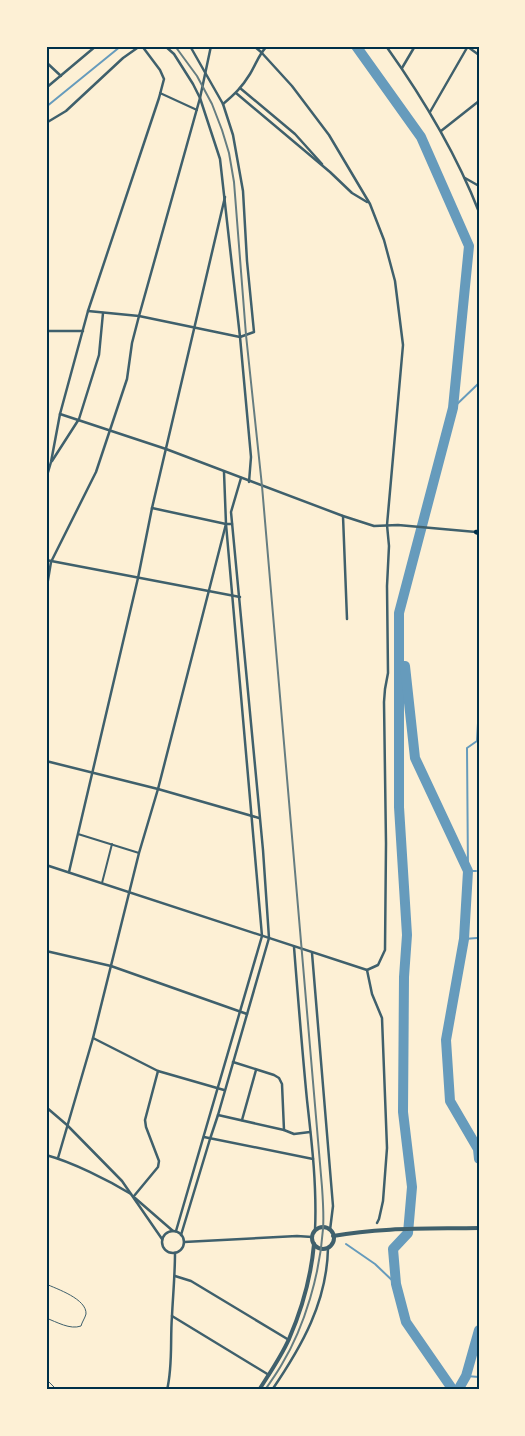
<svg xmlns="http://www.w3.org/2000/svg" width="525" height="1436" font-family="'Fira Sans Condensed',sans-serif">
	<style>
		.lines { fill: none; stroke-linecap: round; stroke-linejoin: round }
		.stream { stroke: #669bbc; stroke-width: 2 }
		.river { stroke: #669bbc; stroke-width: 10 }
		.service { stroke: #3f606c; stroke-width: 1 }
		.pedestrian { stroke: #3f606c; stroke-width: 2 }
		.minor { stroke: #3f606c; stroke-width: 2.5 }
		.tertiary { stroke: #3f606c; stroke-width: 4 }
		.trunk { stroke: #003049; stroke-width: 4.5 }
		.rail { stroke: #657d81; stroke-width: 2 }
		.neatline { fill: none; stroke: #003049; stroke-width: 2 }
	</style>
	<rect width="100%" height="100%" fill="#fdf0d5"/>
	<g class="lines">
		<g class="stream">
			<polyline points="46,107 121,46"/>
			<polyline points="453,408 479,383"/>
			<polyline points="479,663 479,678"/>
			<polyline points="476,871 468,871 467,748 477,741 479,705"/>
			<polyline points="464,939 477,938"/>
			<polyline points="478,1149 479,1149"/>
			<polyline points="346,1244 375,1264 396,1284"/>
			<polyline points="466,1376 479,1377"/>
		</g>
		<g class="river">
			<polyline points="356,46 421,137 469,246 453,408 399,613 399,807 407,935 404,977 403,1112 412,1187 408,1233 393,1249 396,1284 406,1322 453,1390"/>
			<polyline points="405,666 415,758 468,871 464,939 446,1040 450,1101 478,1149 479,1159"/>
			<polyline points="458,1390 466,1376 479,1330"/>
		</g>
		<g class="service">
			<path d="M46,1284c11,5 41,15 40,30 -1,4 -4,8 -5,12 -11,4 -24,-4 -35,-8"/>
			<polyline points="46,1379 57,1390"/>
		</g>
		<g class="pedestrian">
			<polyline points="160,93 197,110"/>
			<polyline points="78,834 139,853"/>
			<polyline points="102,883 112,844"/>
		</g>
		<g class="minor">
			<polyline points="165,46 174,54 193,84 200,98 220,159 240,337 251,457 249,482"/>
			<polyline points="254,46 261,52 292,86 329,135 370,204 384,240 395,281 403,345 387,525 389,546 387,586 388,673 385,689 384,702 386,843 385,950 378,965 367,970 372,994 382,1018 387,1148 383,1201 379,1219 377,1223"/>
			<path d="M386,46c37,52 70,107 93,166"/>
			<polyline points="468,47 479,55"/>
			<polyline points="46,62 61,76"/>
			<polyline points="402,68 415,46"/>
			<polyline points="46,88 96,46"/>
			<polyline points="240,88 295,134 322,164"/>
			<polyline points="236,93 330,172 352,193 367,202"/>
			<path d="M223,104c12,-10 19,-17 27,-30 6,-10 9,-20 17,-28"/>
			<polyline points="430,112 468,46"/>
			<polyline points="46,123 66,111 123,58 140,46"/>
			<polyline points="441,131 479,101"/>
			<polyline points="465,178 479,186"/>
			<polyline points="88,311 139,316 240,337 254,332 247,261 243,191 233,135 223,104 190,46"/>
			<polyline points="46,331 83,331"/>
			<polyline points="60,414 166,449 343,516 374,526 398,525 476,532"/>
			<polyline points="52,461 79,419 99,355 103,313"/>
			<polyline points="46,479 51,462 60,414 88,311 159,98 164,79 160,70 142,46"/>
			<polyline points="152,508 226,524"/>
			<polyline points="343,516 347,619"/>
			<polyline points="46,560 240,597"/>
			<polyline points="46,592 51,562 96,472 127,379 132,343 139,316 200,98 211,46"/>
			<polyline points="46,761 158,789 259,818"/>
			<polyline points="46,865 367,970"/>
			<polyline points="69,872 138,578 152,508 225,197"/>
			<path d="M294,947c4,51 8,102 13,153 5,44 10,87 8,131"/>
			<polyline points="46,951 111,966 247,1014"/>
			<polyline points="312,953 333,1206 330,1230"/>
			<polyline points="93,1038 158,1071 224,1090"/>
			<polyline points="233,1062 274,1075 279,1078 282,1084 284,1130"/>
			<polyline points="46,1107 67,1125 122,1181 162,1239"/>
			<polyline points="218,1115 284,1130 294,1134 310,1132"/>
			<polyline points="242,1120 256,1070"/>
			<polyline points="204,1137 313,1159"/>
			<path d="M46,1155c26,7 62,25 85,39"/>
			<polyline points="58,1158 93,1038 139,853 158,789 226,524 232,524"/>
			<polyline points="134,1196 158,1167 159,1161 146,1127 145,1120 158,1071"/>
			<polyline points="135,1198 173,1231"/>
			<circle cx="173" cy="1242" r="11"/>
			<polyline points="176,1231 262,936 226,524 224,472"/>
			<polyline points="181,1235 210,1139 218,1115 269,938 263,850 231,512 241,478"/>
			<polyline points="184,1242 297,1236 312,1237"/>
			<polyline points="175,1276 191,1281 289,1340"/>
			<polyline points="172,1316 269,1375"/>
			<path d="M167,1390c6,-24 3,-50 5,-74 1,-21 3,-42 3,-63"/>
			<path d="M272,1390c30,-44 55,-88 56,-142"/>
		</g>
		<g class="tertiary">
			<circle cx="323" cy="1238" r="11"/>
			<path d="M333,1236c48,-9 98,-7 146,-8"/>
			<path d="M259,1390c10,-16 22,-33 30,-51 13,-30 22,-62 25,-95"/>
		</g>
		<polyline class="trunk" points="476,532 479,533"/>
		<path class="rail" d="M175,46l22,30 15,28 10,26 7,23 5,29 12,153 16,151 60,701c1,14 2,29 1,42 -3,44 -18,97 -41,135 -5,9 -11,17 -17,26"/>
	</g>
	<rect width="525" height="1436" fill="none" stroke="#fdf0d5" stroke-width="95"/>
	<rect x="48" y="48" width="430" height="1340" class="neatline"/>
</svg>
